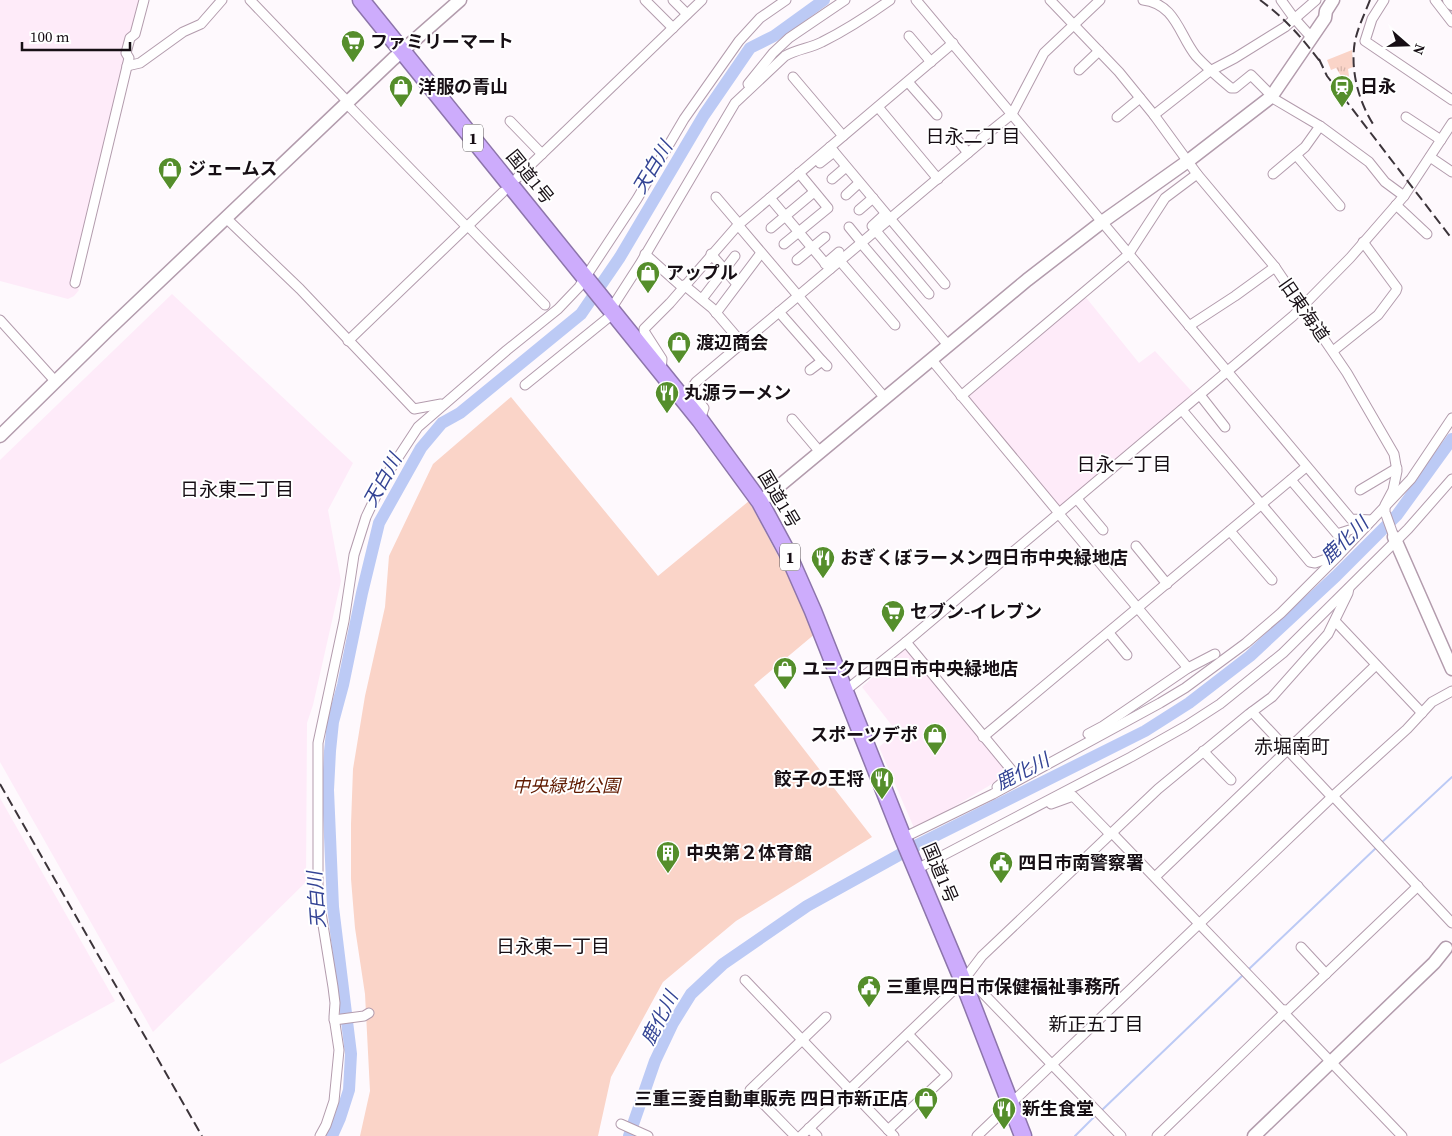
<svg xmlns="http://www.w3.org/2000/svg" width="1452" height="1136" font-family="'Source Serif 4','Noto Sans JP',serif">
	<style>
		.built { fill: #feebf9 }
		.grass { fill: url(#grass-tufts) }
		.park { fill: #fad4c8 }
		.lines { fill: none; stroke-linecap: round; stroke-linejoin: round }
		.stream { stroke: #bccaf5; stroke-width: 2 }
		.river { stroke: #bccaf5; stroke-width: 12 }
		.street-casing { stroke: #b39cad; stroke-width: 11 }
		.secondary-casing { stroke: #b39cad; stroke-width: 15 }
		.highway-casing { stroke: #8d75ab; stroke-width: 19 }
		.street { stroke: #fff; stroke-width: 9 }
		.secondary { stroke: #fff; stroke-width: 12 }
		.highway { stroke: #cdacfc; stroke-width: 16 }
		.rail { stroke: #3c343a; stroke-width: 2; stroke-dasharray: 10 5; stroke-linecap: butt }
		.labels { text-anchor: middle; stroke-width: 4; stroke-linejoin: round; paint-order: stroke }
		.shield { fill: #fff; stroke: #5d575b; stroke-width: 1 }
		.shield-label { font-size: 16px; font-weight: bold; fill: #170f15 }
		.poi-label { font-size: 18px; font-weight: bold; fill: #170f15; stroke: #fff; text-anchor: start }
		.street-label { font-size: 18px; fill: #170f15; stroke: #fff }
		.park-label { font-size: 18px; font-style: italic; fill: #601a00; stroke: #fff }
		.neighbourhood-label { font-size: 19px; fill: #170f15; stroke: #fff }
		.water-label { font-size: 19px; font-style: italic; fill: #334394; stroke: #fff }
	</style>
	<defs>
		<pattern id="grass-tufts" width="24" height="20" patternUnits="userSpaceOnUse" patternTransform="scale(1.25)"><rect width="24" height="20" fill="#fad4c8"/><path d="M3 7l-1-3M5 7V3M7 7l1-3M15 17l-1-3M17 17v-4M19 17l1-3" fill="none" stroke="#d6b5ab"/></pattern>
	</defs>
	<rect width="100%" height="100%" fill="#fef9fd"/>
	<g class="built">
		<polygon points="0,0 140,0 110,129 71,280 79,290 74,296 68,299 0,281"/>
		<polygon points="172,294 353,463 328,510 341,581 313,705 307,723 306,882 153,1032 0,762 0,460"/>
		<polygon points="1084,295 1139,363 1155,351 1195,395 1058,508 964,396"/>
		<polygon points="906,648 1005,770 1002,778 915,830 879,747 897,732 862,687"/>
		<polygon points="0,798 115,1001 0,1064"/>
	</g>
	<polygon class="grass" points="1352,50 1353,67 1348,69 1350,83 1347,85 1336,68 1331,70 1327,60"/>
	<polygon class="park" points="511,397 658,576 749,501 807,610 816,633 754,685 872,837 736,921 663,982 611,1077 598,1136 360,1136 370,1091 365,994 355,928 351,879 351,824 353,769 365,696 385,607 389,556 433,464"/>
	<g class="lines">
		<g class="stream">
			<polyline points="1381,843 1452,777"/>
			<polyline points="1249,969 1377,847"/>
			<polyline points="1101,1111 1244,974"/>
			<polyline points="1075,1136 1097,1114"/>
		</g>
		<g class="river">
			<polyline points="332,1136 340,1118 349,1090 351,1054 333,907 328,790 330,751 333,722 343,685 362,593 379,523 421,448 442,423 460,413 581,314 620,257 704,115 750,48 774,36 824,0"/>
			<polyline points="629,1136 655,1061 673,1023 691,994 723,964 807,906 919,844 1145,731 1189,703 1250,656 1336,576 1397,515 1452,439"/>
		</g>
		<g class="street-casing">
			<g id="street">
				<polyline points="250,0 348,102"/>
				<polyline points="645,0 673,28"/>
				<polyline points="673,0 687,14"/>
				<polyline points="916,0 1351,519 1372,520"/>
				<polyline points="1050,0 1119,72 1154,115 1197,174 1275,267 1347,373 1394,454 1397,471 1393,490 1385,505 1385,512 1394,537"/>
				<path d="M1143,0c33,4 36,35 53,56 11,12 23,22 35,32h4l16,-13 21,21"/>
				<polyline points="1281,0 1294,18 1311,37"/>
				<polyline points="1384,0 1372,19 1365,41 1452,100"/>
				<polyline points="1435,0 1452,22"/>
				<polyline points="909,36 931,62"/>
				<polyline points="127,66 140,63 183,32 201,24 222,0"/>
				<polyline points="1079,70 1099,51"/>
				<polyline points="793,77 843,136"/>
				<polyline points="908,82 937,115"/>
				<polyline points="748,84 773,53 789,38 845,0"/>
				<polyline points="346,103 467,227"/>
				<polyline points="878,107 938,179"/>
				<polyline points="1154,115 1210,71 1235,58 1285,27 1316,0"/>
				<polyline points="1117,117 1140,98"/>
				<polyline points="1406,117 1441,140"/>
				<polyline points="510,121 542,154"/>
				<polyline points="956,138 968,153"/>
				<polyline points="830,147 945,284"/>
				<polyline points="1296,155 1340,206"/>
				<polyline points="1430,157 1452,172"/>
				<polyline points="820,163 834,152"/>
				<polyline points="1273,174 1305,147 1320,126"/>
				<polyline points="517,178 702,0"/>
				<polyline points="832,179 846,167"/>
				<polyline points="846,195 859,183"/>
				<polyline points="1404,196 1452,123"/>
				<polyline points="716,197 739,224"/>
				<polyline points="770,198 830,269"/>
				<polyline points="1396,205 1427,234"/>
				<polyline points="859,210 873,198"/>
				<polyline points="226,218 300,289 414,409 441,404"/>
				<polyline points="738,225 885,398"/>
				<polyline points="468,226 545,305"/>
				<polyline points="872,226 885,214"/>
				<polyline points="849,227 862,243"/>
				<polyline points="771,228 814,192"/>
				<polyline points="876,231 929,294"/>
				<polyline points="861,243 948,345"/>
				<polyline points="784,244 828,208 799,173"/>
				<polyline points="645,254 682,287"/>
				<polyline points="711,254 737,284"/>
				<polyline points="797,260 825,237"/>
				<polyline points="840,261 895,325"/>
				<polyline points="825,264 839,252"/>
				<polyline points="75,283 129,58 126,53 130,38 135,34 144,0"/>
				<polyline points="684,285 712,308 742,343"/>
				<polyline points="702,299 735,256"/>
				<path d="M611,309l29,-45 95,-161 50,-47c12,-7 26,-8 37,-14 24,-12 47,-27 68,-42"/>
				<polyline points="779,312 822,361"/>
				<polyline points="716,313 761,253"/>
				<polyline points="0,320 56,382"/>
				<polyline points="1189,326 1235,296 1275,267"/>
				<polyline points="348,341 503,192"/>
				<polyline points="1333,351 1378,315 1396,291 1397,288 1363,242"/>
				<polyline points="931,359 1059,513"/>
				<polyline points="810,370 822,361 827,366"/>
				<polyline points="661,372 662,359 644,331 644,329 670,303 738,225 953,43"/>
				<polyline points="525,385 614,313"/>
				<polyline points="1200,395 1225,427"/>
				<polyline points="961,396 1128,255 1165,198 1197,174"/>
				<polyline points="1182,410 1310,562 1315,563 1337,555"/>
				<polyline points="792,419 820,452"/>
				<path d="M700,420l4,-12c-6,-8 -16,-17 -8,-26l285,-240v-3l31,-25 32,-61 56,-53"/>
				<polyline points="1291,480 1337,534 1368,524"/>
				<polyline points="1360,490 1397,468"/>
				<polyline points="1077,499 1103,530"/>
				<polyline points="1059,514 1188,668"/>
				<polyline points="1230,531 1272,580"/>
				<polyline points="1136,546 1167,584"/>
				<polyline points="1335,621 1422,713"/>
				<polyline points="1109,633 1127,655"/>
				<polyline points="906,642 1014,773 997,787"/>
				<polyline points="845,691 906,642 1293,316 1350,258 1404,196 1385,182 1369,162 1320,126 1271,97"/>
				<polyline points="1252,712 1332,797"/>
				<polyline points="1088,734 1103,726 1188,668 1215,654"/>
				<polyline points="983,737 1306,467"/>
				<polyline points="1203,751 1231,780"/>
				<polyline points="1333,796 1452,923"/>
				<polyline points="1051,804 1073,796 1110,834"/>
				<polyline points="1112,833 1282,1010 1288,1010 1418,886"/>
				<polyline points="903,838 993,794 1160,703 1185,688 1246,643 1281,613 1339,555 1411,479 1452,418"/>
				<polyline points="917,869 1131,757 1186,726 1220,704 1283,653 1408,529 1452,479"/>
				<polyline points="1155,877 1376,665"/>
				<polyline points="1301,947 1326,974"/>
				<polyline points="745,980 894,1136"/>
				<polyline points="964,981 977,987 1121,1136"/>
				<polyline points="1284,1010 1284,1013 1402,1136"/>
				<polyline points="334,1020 364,1016 369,1013"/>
				<polyline points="621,1124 648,1136"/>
				<polyline points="809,1128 817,1136"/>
				<polyline points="888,1130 947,1075 908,1034"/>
				<polyline points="320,1136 326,1125 334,1101 339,1050 334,1017 335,1003 333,987 318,894 318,743 344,621 354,555 366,517 384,479 418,427 507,350 558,309 579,287 637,199 684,119 739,41 760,18 786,0"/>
				<polyline points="795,1136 750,1090 826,1017"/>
				<polyline points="801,1136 963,981 982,956 1158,789 1249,714 1272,697 1328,634 1348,593 1349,588"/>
				<polyline points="977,1136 1333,796 1407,729 1432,702 1452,691"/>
				<polyline points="1157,1136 1284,1013"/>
			</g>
		</g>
		<g class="secondary-casing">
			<g id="secondary">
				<polyline points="1449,0 1452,4"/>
				<polyline points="0,436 107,331 393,59 460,0"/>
				<polyline points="760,502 1027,280 1102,222 1188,161 1271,97 1325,18 1326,11 1333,0"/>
				<polyline points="1394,537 1452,669"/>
				<polyline points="1254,1136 1434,963 1446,948"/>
			</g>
		</g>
		<g class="highway-casing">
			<polyline id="highway" points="361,0 700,420 760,502 787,552 813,611 903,838 963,981 1023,1136"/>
		</g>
		<use href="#street" class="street"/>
		<use href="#secondary" class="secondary"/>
		<use href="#highway" class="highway"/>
		<g class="rail">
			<path d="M1260,0c27,20 42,38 62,64"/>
			<path d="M1370,0c-5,13 -12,27 -15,41 -5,28 3,59 18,83"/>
			<polyline points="1319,59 1327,76 1452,239"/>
			<polyline points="0,784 202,1136"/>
		</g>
	</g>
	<defs>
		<g id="supermarket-pin" transform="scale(1.25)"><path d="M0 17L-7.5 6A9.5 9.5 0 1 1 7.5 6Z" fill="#558e2b" stroke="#fff"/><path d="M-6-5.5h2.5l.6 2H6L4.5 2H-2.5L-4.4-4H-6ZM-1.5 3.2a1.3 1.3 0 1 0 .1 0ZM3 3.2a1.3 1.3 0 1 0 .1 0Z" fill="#fff"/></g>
		<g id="shop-pin" transform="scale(1.25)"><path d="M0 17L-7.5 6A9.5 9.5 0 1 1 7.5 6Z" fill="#558e2b" stroke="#fff"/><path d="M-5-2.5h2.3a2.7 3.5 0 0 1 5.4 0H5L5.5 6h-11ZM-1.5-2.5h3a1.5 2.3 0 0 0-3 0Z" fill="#fff"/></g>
		<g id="station-pin" transform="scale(1.25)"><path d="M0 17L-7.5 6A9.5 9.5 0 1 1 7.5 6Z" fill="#558e2b" stroke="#fff"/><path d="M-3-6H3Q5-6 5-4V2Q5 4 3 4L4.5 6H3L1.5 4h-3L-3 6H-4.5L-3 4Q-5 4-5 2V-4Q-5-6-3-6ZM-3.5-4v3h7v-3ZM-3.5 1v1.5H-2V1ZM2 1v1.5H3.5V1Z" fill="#fff"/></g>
		<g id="restaurant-pin" transform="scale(1.25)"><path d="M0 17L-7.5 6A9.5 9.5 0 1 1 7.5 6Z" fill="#558e2b" stroke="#fff"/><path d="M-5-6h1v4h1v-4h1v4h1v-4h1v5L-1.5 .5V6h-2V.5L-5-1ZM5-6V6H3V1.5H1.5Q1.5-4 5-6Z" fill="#fff"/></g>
		<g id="building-pin" transform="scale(1.25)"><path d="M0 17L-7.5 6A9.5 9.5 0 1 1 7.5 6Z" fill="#558e2b" stroke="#fff"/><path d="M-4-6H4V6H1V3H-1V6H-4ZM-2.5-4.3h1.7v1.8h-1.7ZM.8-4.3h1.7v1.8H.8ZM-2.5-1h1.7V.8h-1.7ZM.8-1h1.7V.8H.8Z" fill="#fff"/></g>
		<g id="civic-pin" transform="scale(1.25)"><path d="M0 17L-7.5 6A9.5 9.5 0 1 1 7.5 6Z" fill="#558e2b" stroke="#fff"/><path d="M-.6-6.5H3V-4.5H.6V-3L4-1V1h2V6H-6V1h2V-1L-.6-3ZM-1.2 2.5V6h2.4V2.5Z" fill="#fff"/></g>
	</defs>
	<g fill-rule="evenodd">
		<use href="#supermarket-pin" x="353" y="42"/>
		<use href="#shop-pin" x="401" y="87"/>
		<use href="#station-pin" x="1342" y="87"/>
		<use href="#shop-pin" x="170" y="169"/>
		<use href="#shop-pin" x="648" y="273"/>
		<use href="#shop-pin" x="679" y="343"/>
		<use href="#restaurant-pin" x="667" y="393"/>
		<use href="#restaurant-pin" x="823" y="558"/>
		<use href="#supermarket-pin" x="893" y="612"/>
		<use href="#shop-pin" x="785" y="669"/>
		<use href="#shop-pin" x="935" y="735"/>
		<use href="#restaurant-pin" x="882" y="779"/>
		<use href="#building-pin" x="668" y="853"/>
		<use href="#civic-pin" x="1001" y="863"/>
		<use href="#civic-pin" x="869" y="987"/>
		<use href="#shop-pin" x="926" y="1099"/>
		<use href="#restaurant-pin" x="1004" y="1109"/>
	</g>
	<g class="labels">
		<g class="shield">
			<rect x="463" y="124.5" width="20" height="27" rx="4"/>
			<rect x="780" y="543.5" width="20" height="27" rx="4"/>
		</g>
		<g class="shield-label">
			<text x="473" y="144">1</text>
			<text x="790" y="563">1</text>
		</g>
		<g class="poi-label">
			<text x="370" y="48">ファミリーマート</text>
			<text x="418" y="93">洋服の青山</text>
			<text x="1360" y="93">日永</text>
			<text x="188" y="175">ジェームス</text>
			<text x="666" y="279">アップル</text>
			<text x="696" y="349">渡辺商会</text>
			<text x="684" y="399">丸源ラーメン</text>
			<text x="840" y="564">おぎくぼラーメン四日市中央緑地店</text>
			<text x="910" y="618">セブン-イレブン</text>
			<text x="802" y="675">ユニクロ四日市中央緑地店</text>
			<text x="918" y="741" text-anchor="end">スポーツデポ</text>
			<text x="864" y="785" text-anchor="end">餃子の王将</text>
			<text x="686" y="859">中央第２体育館</text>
			<text x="1018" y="869">四日市南警察署</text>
			<text x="886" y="993">三重県四日市保健福祉事務所</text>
			<text x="908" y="1105" text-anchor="end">三重三菱自動車販売 四日市新正店</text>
			<text x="1022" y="1115">新生食堂</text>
		</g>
		<g class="street-label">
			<text transform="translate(530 177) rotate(51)" y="6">国道1号</text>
			<text transform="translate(1304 310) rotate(55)" y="6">旧東海道</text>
			<text transform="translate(779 499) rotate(59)" y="6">国道1号</text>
			<text transform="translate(940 873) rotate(67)" y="6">国道1号</text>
		</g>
		<g class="park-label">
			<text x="566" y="792">中央緑地公園</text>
		</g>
		<g class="neighbourhood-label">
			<text x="973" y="143">日永二丁目</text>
			<text x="1124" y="471">日永一丁目</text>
			<text x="237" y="496">日永東二丁目</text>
			<text x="1292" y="753">赤堀南町</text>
			<text x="553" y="953">日永東一丁目</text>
			<text x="1096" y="1031">新正五丁目</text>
		</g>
		<g class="water-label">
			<text transform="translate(652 167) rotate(-59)" y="7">天白川</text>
			<text transform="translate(382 480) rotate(-61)" y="7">天白川</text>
			<text transform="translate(1344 540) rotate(-44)" y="7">鹿化川</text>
			<text transform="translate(1022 771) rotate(-27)" y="7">鹿化川</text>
			<text transform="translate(316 900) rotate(-94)" y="7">天白川</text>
			<text transform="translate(659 1018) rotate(-63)" y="7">鹿化川</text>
		</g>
	</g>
	<g transform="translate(1407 45) rotate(110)" stroke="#ffffff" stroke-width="4" paint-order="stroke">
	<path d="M0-4L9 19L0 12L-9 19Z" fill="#170f15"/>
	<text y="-8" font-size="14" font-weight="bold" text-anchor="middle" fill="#170f15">N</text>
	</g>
	<path d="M22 42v8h108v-8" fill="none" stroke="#170f15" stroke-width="2.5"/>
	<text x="30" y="42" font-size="15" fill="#170f15" stroke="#ffffff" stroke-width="4" paint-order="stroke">100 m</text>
</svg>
